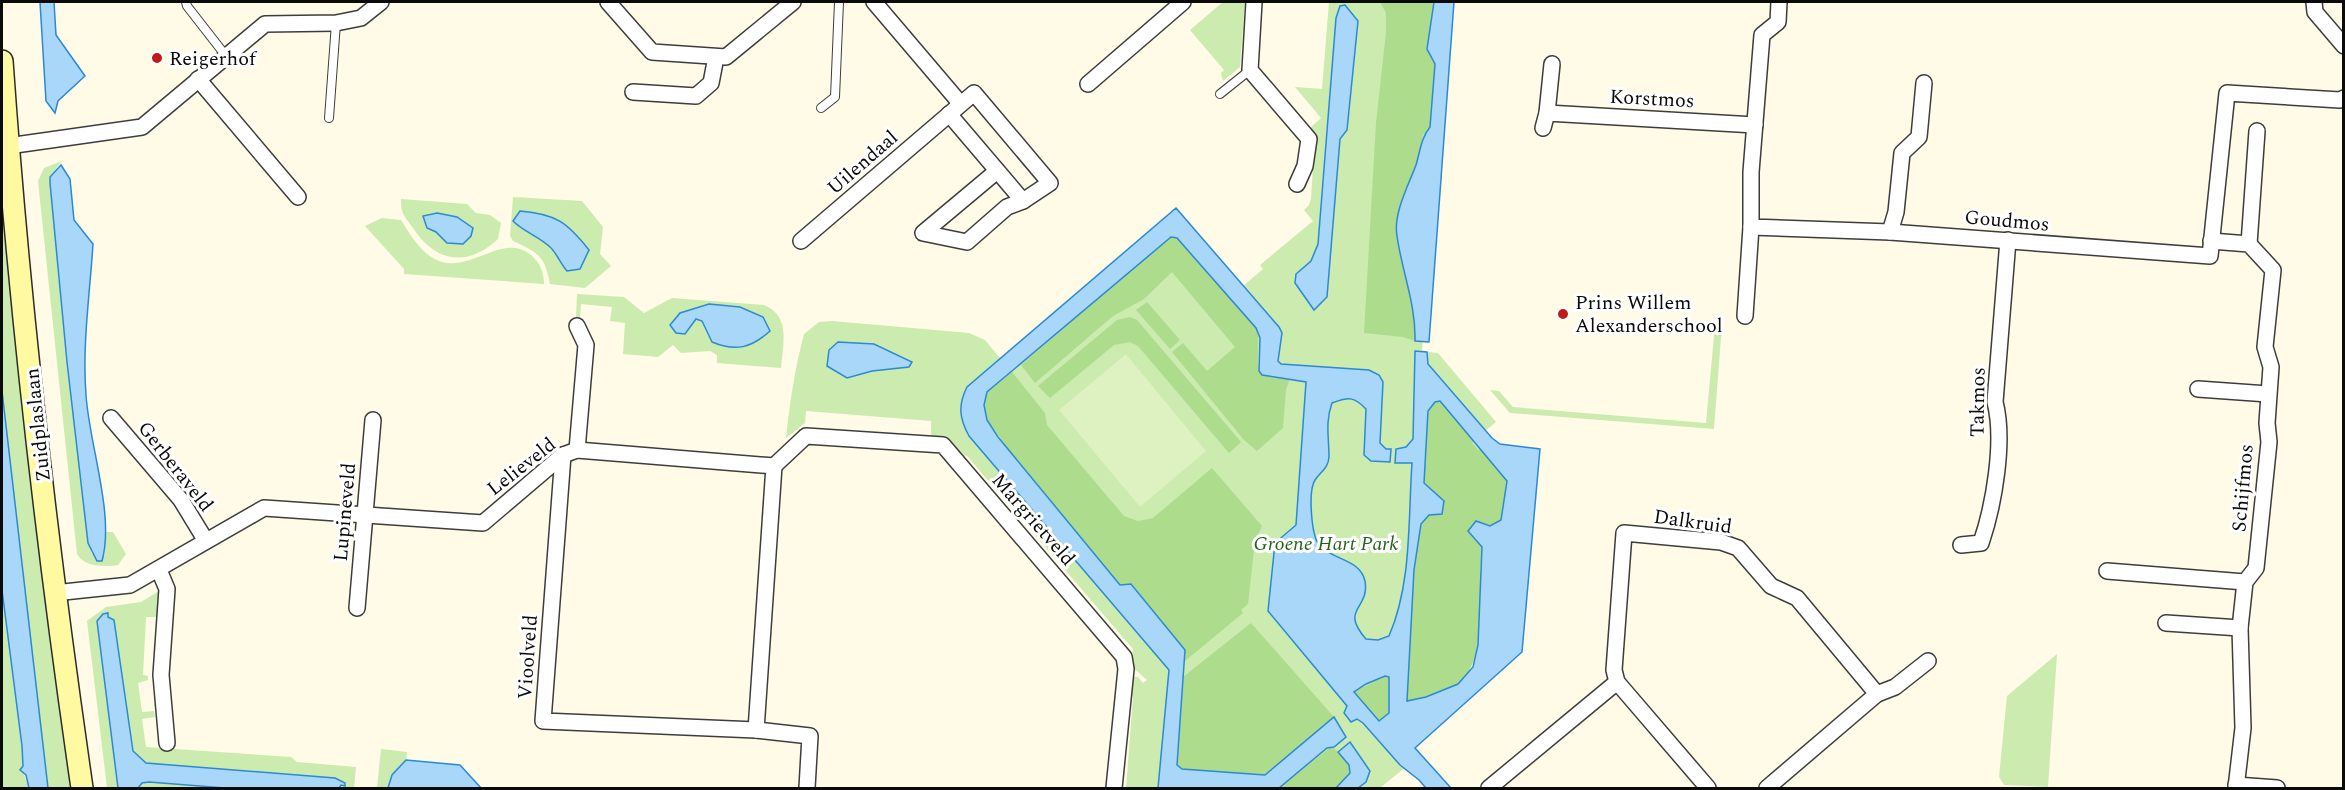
<svg xmlns="http://www.w3.org/2000/svg" width="2345" height="790" font-family="Spectral,serif">
	<style>
		.green { fill: #cbebaf; fill-rule: evenodd }
		.forest { fill: #addc8d }
		.pitch { fill: #def1c1 }
		.water { fill: #a8d7fa; stroke: #2b89d5; stroke-width: 1.5; fill-rule: evenodd }
		.lines { fill: none; stroke-linecap: round; stroke-linejoin: round }
		.lane-casing { stroke: #3d3d3d; stroke-width: 10 }
		.street-casing { stroke: #3d3d3d; stroke-width: 18 }
		.secondary-casing { stroke: #2c2c2c; stroke-width: 24 }
		.lane { stroke: #fff; stroke-width: 8 }
		.street { stroke: #fff; stroke-width: 15 }
		.secondary { stroke: #fff9a1; stroke-width: 21 }
		.poi-dot { fill: #c01b1b; stroke: #fff; stroke-width: 2 }
		.labels { text-anchor: middle; stroke-width: 6; stroke-linejoin: round; paint-order: stroke }
		.poi-label { font-size: 20px; fill: #0a0a0a; stroke: #fff; text-anchor: start }
		.street-label { font-size: 20px; fill: #0a0a0a; stroke: #fff }
		.park-label { font-size: 20px; font-style: italic; fill: #246318; stroke: #fff }
	</style>
	<rect width="100%" height="100%" fill="#fffbe6"/>
	<g class="green">
		<polygon points="1223,2 1245,2 1240,67 1223,81 1221,73 1224,70 1190,30"/>
		<path d="M1329,2h119l-27,362 85,95 -103,283 10,19 -33,27h-254l7,-91 -4,-5 1,-15h8l5,6 4,-3 -16,-14 2,-17 -166,-193 -8,-1 -14,-16 -14,-4v-14l-125,-10 -1,12 -19,15c4,-37 9,-70 18,-104l15,-12 13,-1 137,12 16,7 15,18c-27,24 -53,40 -31,78l196,229 -191,-272 204,-174 64,68 21,-18 -3,-4 53,-44 -9,-11 5,-5 2,-7 4,-63 -4,-8 10,-9 -26,-31 27,2zM1340,7l-21,215 17,-204z"/>
		<path d="M62,161l-12,15 41,376 6,7h5l3,-5v-22h8l13,22 -8,11c-13,2 -34,2 -41,-11l-39,-373 6,-13z"/>
		<polygon points="2,181 42,567 71,788 48,788 2,391"/>
		<path d="M513,197l69,4 21,26 -3,27 11,12 -26,22 -35,-4c-5,-29 -13,-32 -37,-43l-3,-5z"/>
		<path d="M401,199l66,5 9,9 14,2 11,8 -3,16c-31,29 -63,23 -85,-11 -9,-13 -12,-13 -12,-29z"/>
		<path d="M382,218l19,2c11,17 21,36 41,42 32,9 65,-33 92,-4 7,7 10,16 10,26l-140,-10v-5l-39,-43z"/>
		<path d="M577,294l47,3 20,16 28,-15 92,7c27,11 19,39 17,63l-64,-5v-8l-7,-4 -29,2 -8,-8 -15,12 -35,-3 2,-31 -15,-2 2,-14 -31,-3 -1,14h-4z"/>
		<polygon points="1722,324 1714,429 1510,413 1490,390 1499,391 1513,407 1706,423 1715,325"/>
		<polygon points="1427,352 1438,353 1496,422 1485,431 1427,364"/>
		<polygon points="2,590 22,746 23,772 29,788 2,788"/>
		<polygon points="159,591 157,617 146,617 143,675 148,676 148,680 138,683 142,712 154,711 155,717 142,719 146,747 291,757 297,762 356,767 354,788 339,788 341,785 335,778 146,763 133,751 114,621 108,617 107,613 97,621 118,788 107,788 87,621 106,607 141,602"/>
		<polygon points="2057,654 2048,787 2004,785 1999,777 2007,696"/>
		<polygon points="381,749 407,752 406,760 392,775 388,788 377,788"/>
		<polygon points="142,782 149,782 225,788 138,788"/>
	</g>
	<g class="forest">
		<polygon points="1380,2 1434,2 1427,49 1435,64 1430,127 1423,135 1420,153 1401,205 1396,235 1415,318 1415,341 1403,337 1364,333 1376,123 1386,32 1386,13"/>
		<path d="M1171,236l6,2 79,90c6,14 -3,36 6,47l28,3 -4,12 -3,38 -26,23 -13,-11 -72,-88 11,-9 24,28 28,-24 -63,-75 -28,27 -31,17 -78,67 -14,-18z"/>
		<polygon points="1147,302 1180,340 1170,349 1136,310"/>
		<polygon points="1130,317 1137,320 1241,442 1229,453 1138,346 1130,342 1114,345 1050,398 1038,386 1117,320"/>
		<polygon points="1012,372 1045,413 1047,425 1124,516 1138,521 1153,518 1212,468 1262,526 1255,541 1248,604 1241,610 1243,613 1185,661 1185,650 1132,584 1120,585 1023,470 987,420 984,405 987,393"/>
		<path d="M1441,401l33,40 -2,2 6,7 2,-1 27,32 -6,39 -11,6c-3,7 -7,15 -8,22 -5,37 8,110 -23,135 -13,11 -37,15 -53,18l8,-131 7,-46 8,-9 -5,-32 4,-72 7,-9z"/>
		<polygon points="1251,623 1334,717 1265,775 1182,770 1177,765 1183,677"/>
		<polygon points="1385,676 1389,677 1389,713 1379,722 1354,692"/>
		<polygon points="1332,746 1349,765 1350,773 1336,788 1279,788"/>
	</g>
	<polygon class="pitch" points="1126,354 1206,451 1140,507 1059,410"/>
	<g class="water">
		<polygon points="40,2 54,2 56,35 85,76 58,101 55,113 46,101"/>
		<path d="M1434,2h20l-25,340 -14,-1c1,-37 -13,-69 -18,-105 -4,-22 11,-50 19,-71 4,-13 5,-27 14,-38l5,-63 -8,-15z"/>
		<polygon points="1345,5 1358,21 1347,130 1340,139 1327,297 1314,310 1295,283 1296,274 1311,261 1318,244 1336,18 1340,6"/>
		<path d="M61,165l9,14 4,41 19,24c-3,49 -11,101 -7,151 3,49 29,120 16,166h-5l-9,-18 -21,-181 -17,-179v-6z"/>
		<path d="M1176,208l103,119 3,6 -4,28 3,3 88,6 10,5 4,7 -3,61 6,6h5l-1,13 -19,-1 -7,-6 2,-46c-12,-13 -18,-12 -34,-6 -7,19 -3,35 -3,54 -1,12 -8,14 -14,23 -7,11 -4,57 5,66 13,14 40,13 45,35 5,29 -26,27 1,58l12,1 11,-4c23,-53 19,-116 23,-173h-17l1,-14 10,-2 7,-8 2,-88 12,1 1,12 64,74 8,6 40,5 -18,203 -107,96 36,40h-25l-7,-8 -19,-15 -37,-42 -6,-4 -6,3 -7,-9 3,-7 -79,-95 7,-68 21,-18 10,-143 -44,-7 -3,-4 1,-33 -4,-10 -79,-90 -6,-1 -184,155 -3,13 3,15 11,17 122,148 11,-1 54,66 -8,115 5,4 83,6 69,-58 12,20 -12,10 -7,1 -48,40h-121l11,-118 -200,-234c-10,-18 -11,-31 -2,-49zM1440,401l67,80 -6,39 -11,6 -14,-5 -8,10 14,16 -4,98 -5,22 -15,17 -32,13 -19,4 7,-131 7,-46 8,-9 13,-1 2,-13 -20,-18 4,-72 7,-9zM1385,676l4,1v36l-10,8 -25,-29 12,-8z"/>
		<path d="M520,211c36,3 47,11 69,39l-9,19 -13,2c-7,-8 -11,-19 -17,-24 -12,-11 -26,-15 -37,-26z"/>
		<polygon points="437,213 457,217 473,228 471,236 463,244 447,243 436,232 427,228 423,216"/>
		<path d="M709,304l31,3 23,10 7,14c-19,17 -34,21 -58,11l-10,-21 -6,-2 -11,15 -9,-1 -6,-8 10,-12z"/>
		<polygon points="838,342 874,344 912,362 909,367 872,371 847,378 827,366 829,350"/>
		<polygon points="2,391 48,788 29,788 26,775 20,770 23,766 22,746 2,590"/>
		<polygon points="108,613 108,617 114,620 133,751 146,763 335,778 345,783 345,786 341,785 339,788 225,788 149,782 142,783 138,788 118,788 97,621 103,614"/>
		<polygon points="1350,742 1370,771 1366,782 1358,788 1336,788 1350,773 1349,765 1338,752"/>
		<polygon points="406,760 460,765 481,788 388,788 392,775"/>
	</g>
	<g class="lines">
		<g class="lane-casing">
			<g id="lane">
				<polyline points="186,2 187,6 226,56"/>
				<polyline points="1220,94 1250,70"/>
				<polyline points="821,108 835,97 839,2"/>
				<polyline points="329,118 336,23"/>
			</g>
		</g>
		<g class="street-casing">
			<g id="street">
				<polyline points="608,2 652,52 726,57 793,2"/>
				<polyline points="874,2 960,103"/>
				<polyline points="1254,2 1250,70 1309,139 1305,166 1297,184"/>
				<polyline points="1779,2 1778,22 1762,35 1751,172 1751,227 1890,232 2210,256 2227,93 2340,100 2344,98"/>
				<polyline points="2314,2 2315,12 2344,46"/>
				<polyline points="198,79 298,197"/>
				<polyline points="1088,84 1183,2"/>
				<polyline points="633,92 696,96 711,83 716,57"/>
				<polyline points="1547,113 1552,64"/>
				<polyline points="949,114 1023,201"/>
				<polyline points="1543,128 1547,113 1755,125"/>
				<polyline points="8,146 142,127 265,24 336,23 361,18 381,2"/>
				<polyline points="1890,232 1896,212 1902,153 1919,137 1924,83"/>
				<polyline points="801,241 974,93 1050,183 1023,201 1007,207 967,242 923,233 997,171"/>
				<polyline points="2211,241 2249,244 2273,270 2265,347 2271,367 2267,423 2269,442 2256,568 2245,582 2240,628 2243,728 2236,788"/>
				<polyline points="2249,244 2257,131"/>
				<polyline points="1745,316 1751,227"/>
				<polyline points="577,326 586,345 577,450"/>
				<polyline points="2198,389 2268,394"/>
				<polyline points="111,418 181,500 206,541"/>
				<polyline points="563,455 543,721 756,730"/>
				<polyline points="774,466 806,436 943,445 1124,657 1126,669 1114,788"/>
				<path d="M1961,545l20,-2c13,-38 24,-102 14,-141l13,-162"/>
				<polyline points="159,570 167,589 161,675 167,743"/>
				<polyline points="2107,571 2245,582"/>
				<polyline points="54,593 130,585 264,508 483,523 563,455 577,450 774,466 756,730 810,736 807,788"/>
				<polyline points="357,608 373,420"/>
				<polyline points="2166,623 2240,628"/>
				<polyline points="1877,694 1895,687 1928,661"/>
				<polyline points="2236,785 2277,788"/>
				<polyline points="1489,788 1617,682"/>
				<polyline points="1708,788 1617,682 1614,670 1624,533 1721,542 1738,548 1771,586 1797,598 1877,694 1767,788"/>
			</g>
		</g>
		<g class="secondary-casing">
			<path id="secondary" d="M2,61c17,243 45,486 80,727"/>
		</g>
		<use href="#lane" class="lane"/>
		<use href="#street" class="street"/>
		<use href="#secondary" class="secondary"/>
	</g>
	<g class="poi-dot">
		<circle cx="157" cy="58" r="6"/>
		<circle cx="1563" cy="314" r="6"/>
	</g>
	<g class="labels">
		<g class="poi-label">
			<text x="169" y="65">Reigerhof</text>
			<text x="1575" y="309">Prins Willem<tspan x="1575" dy="23">Alexanderschool</tspan></text>
		</g>
		<g class="street-label">
			<text transform="translate(1652 98) rotate(3)" y="7">Korstmos</text>
			<text transform="translate(862 162) rotate(-41)" y="7">Uilendaal</text>
			<text transform="translate(2007 220) rotate(5)" y="7">Goudmos</text>
			<text transform="translate(1977 402) rotate(-89)" y="7">Takmos</text>
			<text transform="translate(37 425) rotate(-96)" y="7">Zuidplaslaan</text>
			<text transform="translate(176 466) rotate(52)" y="7">Gerberaveld</text>
			<text transform="translate(521 466) rotate(-38)" y="7">Lelieveld</text>
			<text transform="translate(2242 488) rotate(-85)" y="7">Schijfmos</text>
			<text transform="translate(344 512) rotate(-85)" y="7">Lupineveld</text>
			<text transform="translate(1034 519) rotate(49)" y="7">Margrietveld</text>
			<text transform="translate(1693 521) rotate(8)" y="7">Dalkruid</text>
			<text transform="translate(527 657) rotate(-86)" y="7">Vioolveld</text>
		</g>
		<g class="park-label">
			<text x="1326" y="550">Groene Hart Park</text>
		</g>
	</g>
	<rect width="2345" height="790" fill="none" stroke="#0a0a0a" stroke-width="6"/>
</svg>
